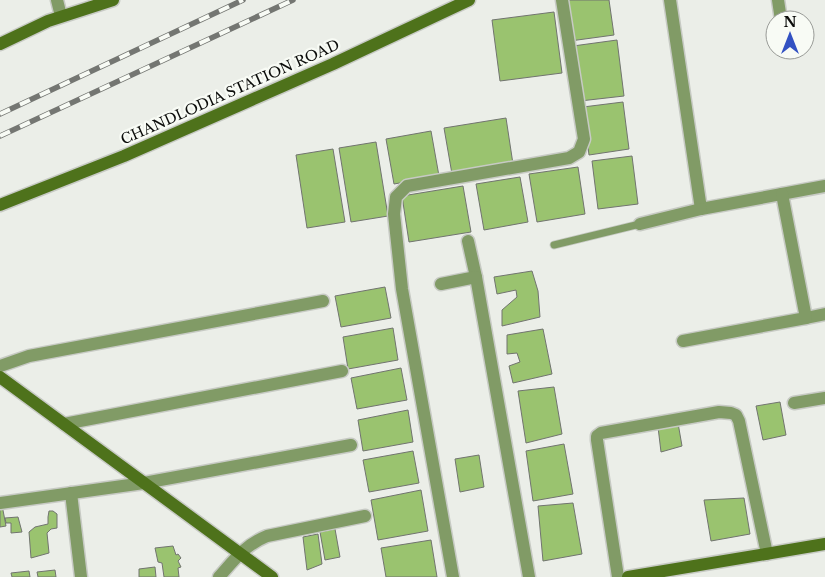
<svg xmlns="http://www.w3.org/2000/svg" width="825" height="577" font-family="'Libre Baskerville',serif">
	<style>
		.building { fill: #9ac36f; stroke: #71746f }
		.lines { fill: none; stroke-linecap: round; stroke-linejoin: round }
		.lane-casing { stroke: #c7cac4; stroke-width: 9 }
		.street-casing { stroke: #c7cac4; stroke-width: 15 }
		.secondary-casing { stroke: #c7cac4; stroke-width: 15 }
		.lane { stroke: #819b66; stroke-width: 7 }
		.street { stroke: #819b66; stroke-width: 12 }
		.secondary { stroke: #4e721b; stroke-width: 12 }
		.rail-casing { stroke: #747672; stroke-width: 5.5 }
		.rail { stroke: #f8fbf5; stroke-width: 4; stroke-dasharray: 11; stroke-linecap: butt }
		.labels { text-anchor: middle; stroke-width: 4.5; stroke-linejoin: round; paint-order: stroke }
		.street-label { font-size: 14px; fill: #0b0c0a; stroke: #f8fbf5 }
	</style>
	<rect width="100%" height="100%" fill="#ebeee8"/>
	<g class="building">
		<polygon points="565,0 609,0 614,35 570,41"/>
		<polygon points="554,12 562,73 500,81 492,20"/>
		<polygon points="617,40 624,96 580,101 573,46"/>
		<polygon points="623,102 629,149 589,155 583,107"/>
		<polygon points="506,118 513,164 452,174 444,128"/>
		<polygon points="431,131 439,176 394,184 386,139"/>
		<polygon points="376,142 388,216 351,222 339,148"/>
		<polygon points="333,149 345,222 307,228 296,155"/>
		<polygon points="632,156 638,204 598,209 592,161"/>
		<polygon points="578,167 585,214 537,222 529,174"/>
		<polygon points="520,177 528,222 484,230 476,184"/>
		<polygon points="463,186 471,232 409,242 402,196"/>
		<polygon points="532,271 538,291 540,317 502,326 502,310 517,297 516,290 497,294 494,277"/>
		<polygon points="385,287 391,318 341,327 335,296"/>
		<polygon points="393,328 398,360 348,369 343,337"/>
		<polygon points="543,329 552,374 513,383 509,366 520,362 517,353 507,354 507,335"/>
		<polygon points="401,368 407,400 357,409 351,378"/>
		<polygon points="554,387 562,434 526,443 518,391"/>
		<polygon points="780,402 786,435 763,440 756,406"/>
		<polygon points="408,410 413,442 363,451 358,420"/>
		<polygon points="678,423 682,446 661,452 658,427"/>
		<polygon points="564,444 573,494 533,501 526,451"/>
		<polygon points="413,451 419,483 369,492 363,460"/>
		<polygon points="479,455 484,487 460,492 455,459"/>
		<polygon points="421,490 428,531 378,540 371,500"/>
		<polygon points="744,498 750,534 711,541 704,500"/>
		<polygon points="573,503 582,554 543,561 538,506"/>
		<polygon points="2,505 6,526 0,527 0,506"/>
		<polygon points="49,511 53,511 57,514 57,528 51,529 47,533 49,553 31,558 29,532 35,527 48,524 48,517"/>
		<polygon points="18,517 22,532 11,533 11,523 6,523 5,518"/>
		<polygon points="335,529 340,557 325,560 320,532"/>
		<polygon points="318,534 322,564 307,570 303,537"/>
		<polygon points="431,540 437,577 386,577 381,548"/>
		<polygon points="173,546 176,555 178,554 181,558 178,561 181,567 178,568 179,577 164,577 162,563 158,562 155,548"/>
		<polygon points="155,567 156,577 139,577 139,569"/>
		<polygon points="55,570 56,577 38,577 37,572"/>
		<polygon points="29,571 30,577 12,577 11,573"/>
	</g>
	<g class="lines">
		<g class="lane-casing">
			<polyline id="lane" points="554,245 640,224"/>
		</g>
		<g class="street-casing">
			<g id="street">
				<polyline points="57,0 61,16"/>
				<polyline points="670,0 701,209 825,186"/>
				<polyline points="778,0 781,20"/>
				<polyline points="640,224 701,209"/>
				<polyline points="468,241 476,277"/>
				<polyline points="441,284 476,277 529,577"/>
				<polyline points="806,318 825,314"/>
				<polyline points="683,341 806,318 782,194"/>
				<polyline points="0,366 29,356 323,301"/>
				<polyline points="794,403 825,398"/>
				<polyline points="64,424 342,371"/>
				<polyline points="71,493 81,577"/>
				<polyline points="0,503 144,483 351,445"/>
				<path d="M219,577c15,-17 26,-32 48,-41l98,-20"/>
				<polyline points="453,577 402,289 394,214 396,197 407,186 569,158 579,152 584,139 562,0"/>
				<polyline points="618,577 597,440 597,436 601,433 719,412 731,413 736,415 739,421 767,554"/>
			</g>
		</g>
		<g class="secondary-casing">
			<g id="secondary">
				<polyline points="0,44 48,21 113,0"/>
				<polyline points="0,205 124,156 333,64 469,0"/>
				<polyline points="0,377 272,577"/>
				<polyline points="628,577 825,544"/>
			</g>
		</g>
		<use href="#lane" class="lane"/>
		<use href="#street" class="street"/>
		<use href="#secondary" class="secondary"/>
		<g class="rail-casing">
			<g id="rail">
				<polyline points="0,114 243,0"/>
				<polyline points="0,136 293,0"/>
			</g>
		</g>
		<use href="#rail" class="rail"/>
	</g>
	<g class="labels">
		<g class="street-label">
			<text transform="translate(230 92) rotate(-24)" y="5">CHANDLODIA STATION ROAD</text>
		</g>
	</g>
	<g transform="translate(790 35)"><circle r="24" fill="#f8fbf5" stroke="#999b97"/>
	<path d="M0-4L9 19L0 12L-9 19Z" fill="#3251c2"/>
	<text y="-8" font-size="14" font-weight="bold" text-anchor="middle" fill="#0b0c0a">N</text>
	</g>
</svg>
